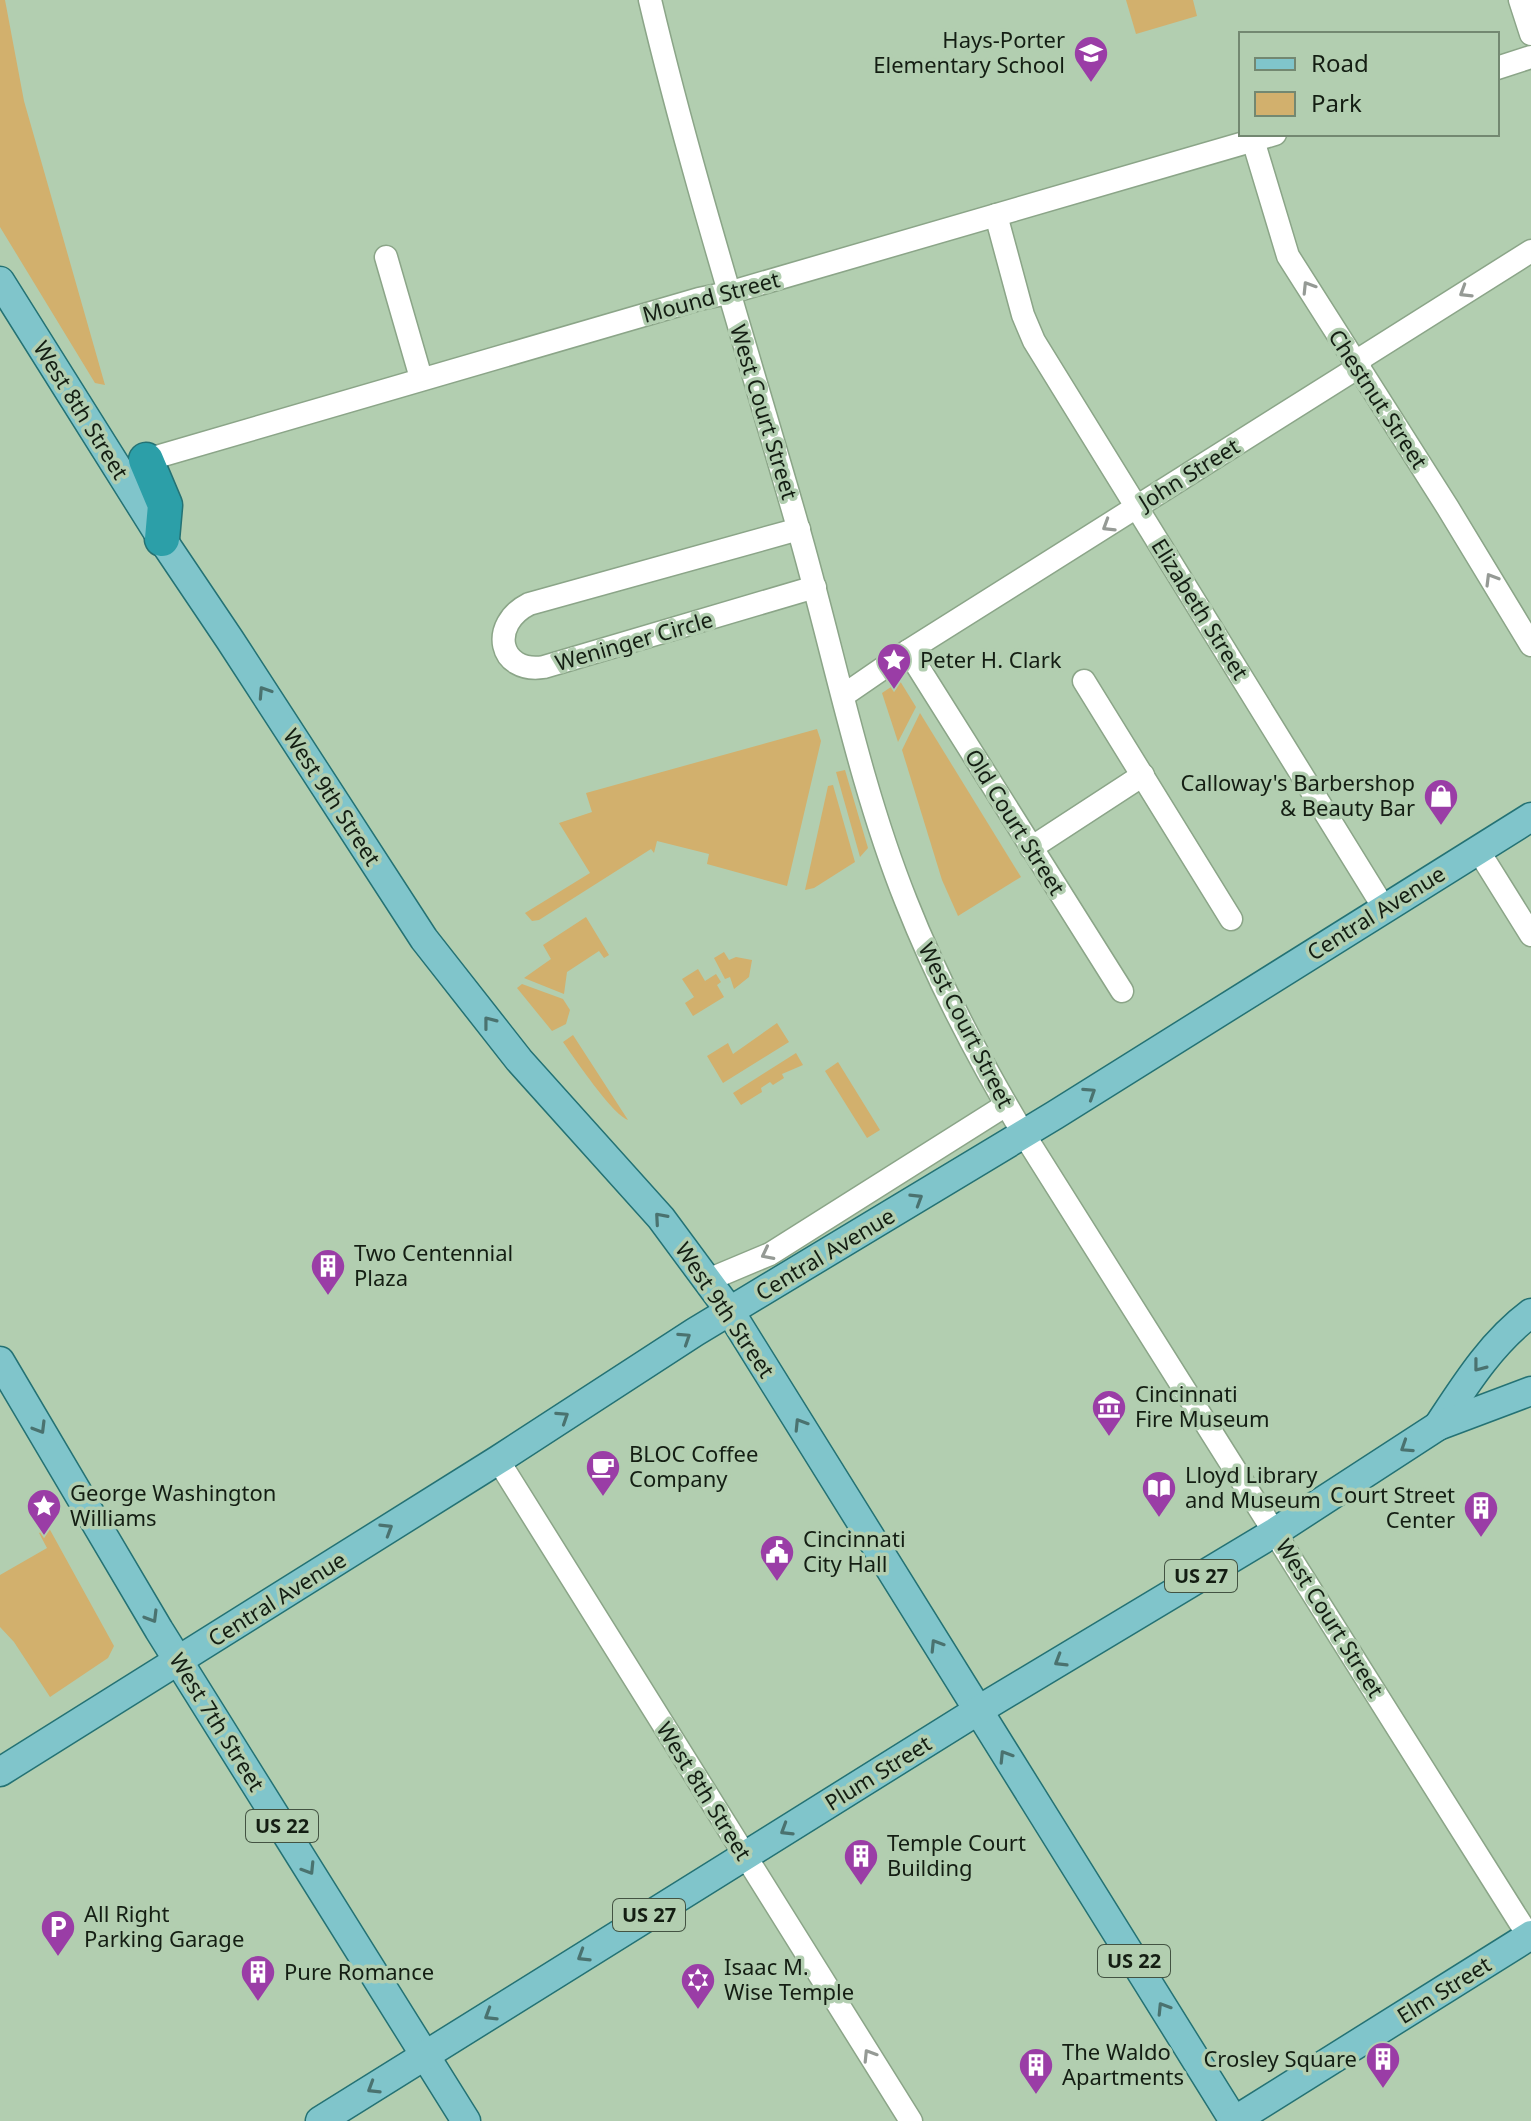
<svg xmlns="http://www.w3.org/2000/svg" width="1531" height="2121" font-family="'Noto Sans',sans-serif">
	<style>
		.green { fill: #d2b06d }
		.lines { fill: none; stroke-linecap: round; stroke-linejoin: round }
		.minor-casing { stroke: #8ba588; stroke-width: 25 }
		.major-casing { stroke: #247274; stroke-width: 31 }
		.highway-casing { stroke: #247274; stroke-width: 37 }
		.minor { stroke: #fff; stroke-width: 22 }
		.major { stroke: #80c5cb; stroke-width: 28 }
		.highway { stroke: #2c9fa8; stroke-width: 34 }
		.oneway { stroke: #959a95 }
		.oneway2 { stroke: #4a726f }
		.labels { text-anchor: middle; stroke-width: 7; stroke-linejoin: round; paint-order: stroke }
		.shield { fill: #b2ceb0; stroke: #435342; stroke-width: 2 }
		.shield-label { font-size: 20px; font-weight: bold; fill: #141e13 }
		.poi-label { font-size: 22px; fill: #141e13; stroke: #b2ceb0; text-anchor: start }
		.street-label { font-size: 22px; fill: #141e13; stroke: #b2ceb0 }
	</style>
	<rect width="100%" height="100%" fill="#b2ceb0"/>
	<g class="green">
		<polygon points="0,0 5,0 24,101 105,385 95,383 0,227"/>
		<polygon points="1126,0 1193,0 1197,16 1136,34"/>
		<polygon points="900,681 916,707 898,742 882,693"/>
		<polygon points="920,713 1021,877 958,916 942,880 902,750"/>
		<polygon points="817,729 821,741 787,886 707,864 709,854 657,841 654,853 651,849 539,920 532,921 525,913 590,873 559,823 592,812 586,793"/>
		<polygon points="845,770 868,848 860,857 836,772"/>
		<polygon points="833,785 855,862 814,888 805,890 828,786"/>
		<polygon points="586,917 609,955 604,958 599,951 567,972 564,994 524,978 551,959 543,945"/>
		<polygon points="724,952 729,960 736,957 752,960 749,977 734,989 730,977 725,979 714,958"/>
		<polygon points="698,969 705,981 716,974 721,982 717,985 724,997 693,1016 685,1003 694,997 682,979"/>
		<polygon points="522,984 563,999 570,1010 566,1024 552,1031 517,988"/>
		<polygon points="777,1023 789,1042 723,1083 707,1056 728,1043 733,1054"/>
		<path d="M573,1035l55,85c-16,-6 -53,-61 -65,-78z"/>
		<polygon points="796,1053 803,1065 782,1074 784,1078 773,1085 770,1082 761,1088 762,1092 741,1105 733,1093"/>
		<polygon points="838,1062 880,1130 867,1138 825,1071"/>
		<polygon points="49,1528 114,1646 108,1658 50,1697 14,1642 0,1627 0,1575 47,1548 39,1533"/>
	</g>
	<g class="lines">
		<g class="minor-casing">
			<g id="minor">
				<path d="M650,0c42,177 97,349 147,524 36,124 61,257 109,377 32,81 72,157 117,232l508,807"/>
				<polyline points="1520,0 1531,34"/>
				<polyline points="1497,68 1531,57"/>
				<polyline points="1253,140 1288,256 1448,508 1531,645"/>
				<polyline points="996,215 1023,315 1034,341 1384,908"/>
				<polyline points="386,257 421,378"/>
				<polyline points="146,460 699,299 728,293 1275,134"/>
				<path d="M799,529l-270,75c-40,20 -31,70 15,63l271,-80"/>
				<polyline points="908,651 1122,991"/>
				<polyline points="1084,681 1231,919"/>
				<polyline points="844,695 908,651 1357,368 1363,357 1531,251"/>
				<polyline points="1031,848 1143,775"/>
				<polyline points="1478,850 1531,935"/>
				<polyline points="708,1280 770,1254 1006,1105"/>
				<polyline points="498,1460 911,2121"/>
			</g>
		</g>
		<g class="major-casing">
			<g id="major">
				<polyline points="0,281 162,539 230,640 424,939 519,1060 661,1218 729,1310 1234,2121"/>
				<polyline points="0,1361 159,1630 466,2121"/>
				<path d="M1438,1426c27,-41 53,-83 93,-113"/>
				<polyline points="0,1772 498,1460 695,1332 1055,1115 1531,817"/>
				<polyline points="320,2121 977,1711 1275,1532 1438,1426 1531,1391"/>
				<polyline points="1234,2121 1531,1935"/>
			</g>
		</g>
		<g class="highway-casing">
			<polyline id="highway" points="146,460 165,505 162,539"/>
		</g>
		<use href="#minor" class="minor"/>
		<use href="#major" class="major"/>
		<use href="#highway" class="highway"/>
	</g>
	<defs><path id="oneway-chevron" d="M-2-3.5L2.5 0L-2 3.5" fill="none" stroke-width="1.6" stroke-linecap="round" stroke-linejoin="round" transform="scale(2)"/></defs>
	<g class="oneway">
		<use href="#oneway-chevron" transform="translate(1308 287) rotate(-122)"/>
		<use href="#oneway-chevron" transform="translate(1465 292) rotate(148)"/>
		<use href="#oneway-chevron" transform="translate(1108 526) rotate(148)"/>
		<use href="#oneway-chevron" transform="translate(1491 579) rotate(-121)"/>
		<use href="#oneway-chevron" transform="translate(767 1254) rotate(153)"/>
		<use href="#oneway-chevron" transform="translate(869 2055) rotate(-122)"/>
	</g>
	<g class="oneway2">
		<use href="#oneway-chevron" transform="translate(264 692) rotate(-123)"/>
		<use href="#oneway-chevron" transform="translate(489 1022) rotate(-128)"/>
		<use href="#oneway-chevron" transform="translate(1090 1093) rotate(-33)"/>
		<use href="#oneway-chevron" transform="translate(917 1199) rotate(-32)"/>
		<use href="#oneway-chevron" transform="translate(660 1218) rotate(-131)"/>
		<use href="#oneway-chevron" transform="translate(685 1338) rotate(-33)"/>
		<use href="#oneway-chevron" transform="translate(1479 1366) rotate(128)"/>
		<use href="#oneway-chevron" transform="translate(563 1417) rotate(-33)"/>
		<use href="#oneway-chevron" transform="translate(800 1424) rotate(-122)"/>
		<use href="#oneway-chevron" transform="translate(40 1428) rotate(59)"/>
		<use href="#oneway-chevron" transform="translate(1406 1447) rotate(147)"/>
		<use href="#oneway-chevron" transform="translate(387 1529) rotate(-32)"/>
		<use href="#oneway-chevron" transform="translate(152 1617) rotate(59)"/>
		<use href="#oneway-chevron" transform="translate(936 1645) rotate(-122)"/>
		<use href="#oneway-chevron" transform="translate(1060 1661) rotate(149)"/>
		<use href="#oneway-chevron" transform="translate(1005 1756) rotate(-122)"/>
		<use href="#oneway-chevron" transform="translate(786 1830) rotate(148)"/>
		<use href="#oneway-chevron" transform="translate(309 1869) rotate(58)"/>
		<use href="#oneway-chevron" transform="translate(583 1956) rotate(148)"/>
		<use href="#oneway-chevron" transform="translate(1163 2008) rotate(-122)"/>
		<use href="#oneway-chevron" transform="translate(490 2015) rotate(148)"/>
		<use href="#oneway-chevron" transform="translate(373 2088) rotate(148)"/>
	</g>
	<defs>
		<g id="school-pin" transform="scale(1.8)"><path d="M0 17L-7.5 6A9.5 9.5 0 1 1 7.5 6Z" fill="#9a3da6" stroke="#b2ceb0"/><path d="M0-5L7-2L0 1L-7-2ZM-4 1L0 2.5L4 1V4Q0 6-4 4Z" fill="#fff"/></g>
		<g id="sight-pin" transform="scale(1.8)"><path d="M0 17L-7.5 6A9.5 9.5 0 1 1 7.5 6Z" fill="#9a3da6" stroke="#b2ceb0"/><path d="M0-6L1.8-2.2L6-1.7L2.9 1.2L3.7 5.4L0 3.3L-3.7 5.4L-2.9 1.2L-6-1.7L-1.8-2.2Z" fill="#fff"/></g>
		<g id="shop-pin" transform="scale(1.8)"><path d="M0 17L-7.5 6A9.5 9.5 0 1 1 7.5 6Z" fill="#9a3da6" stroke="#b2ceb0"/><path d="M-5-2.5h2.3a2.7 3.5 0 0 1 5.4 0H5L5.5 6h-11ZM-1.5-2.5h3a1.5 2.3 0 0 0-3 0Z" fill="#fff"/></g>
		<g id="building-pin" transform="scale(1.8)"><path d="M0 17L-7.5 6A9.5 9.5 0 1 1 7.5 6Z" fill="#9a3da6" stroke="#b2ceb0"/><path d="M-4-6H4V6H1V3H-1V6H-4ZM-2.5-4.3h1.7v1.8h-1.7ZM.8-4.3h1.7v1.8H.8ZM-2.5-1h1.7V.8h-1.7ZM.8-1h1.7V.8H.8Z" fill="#fff"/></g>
		<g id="museum-pin" transform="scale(1.8)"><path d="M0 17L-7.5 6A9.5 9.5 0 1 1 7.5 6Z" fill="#9a3da6" stroke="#b2ceb0"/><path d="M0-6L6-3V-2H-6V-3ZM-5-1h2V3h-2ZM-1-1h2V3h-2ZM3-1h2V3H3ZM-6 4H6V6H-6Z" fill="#fff"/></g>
		<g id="cafe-pin" transform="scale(1.8)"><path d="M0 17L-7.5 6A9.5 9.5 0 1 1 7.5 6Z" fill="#9a3da6" stroke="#b2ceb0"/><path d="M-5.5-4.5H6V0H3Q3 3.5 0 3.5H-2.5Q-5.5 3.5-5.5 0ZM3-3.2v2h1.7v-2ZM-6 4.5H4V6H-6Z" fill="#fff"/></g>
		<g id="library-pin" transform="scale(1.8)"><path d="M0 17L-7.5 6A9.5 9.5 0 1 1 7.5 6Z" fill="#9a3da6" stroke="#b2ceb0"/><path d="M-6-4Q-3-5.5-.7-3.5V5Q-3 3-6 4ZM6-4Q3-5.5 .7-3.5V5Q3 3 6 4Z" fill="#fff"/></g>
		<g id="civic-pin" transform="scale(1.8)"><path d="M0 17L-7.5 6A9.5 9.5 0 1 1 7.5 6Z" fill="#9a3da6" stroke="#b2ceb0"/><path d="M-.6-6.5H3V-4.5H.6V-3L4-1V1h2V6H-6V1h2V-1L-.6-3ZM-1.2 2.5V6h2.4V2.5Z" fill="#fff"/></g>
		<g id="parking-pin" transform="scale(1.8)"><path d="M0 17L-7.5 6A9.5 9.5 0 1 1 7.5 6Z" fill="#9a3da6" stroke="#b2ceb0"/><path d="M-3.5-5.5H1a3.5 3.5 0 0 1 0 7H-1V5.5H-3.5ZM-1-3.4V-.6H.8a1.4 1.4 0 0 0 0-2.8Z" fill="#fff"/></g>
		<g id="synagogue-pin" transform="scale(1.8)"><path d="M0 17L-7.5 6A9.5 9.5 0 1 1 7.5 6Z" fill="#9a3da6" stroke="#b2ceb0"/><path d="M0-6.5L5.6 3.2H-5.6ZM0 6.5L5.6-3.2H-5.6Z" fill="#fff"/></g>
	</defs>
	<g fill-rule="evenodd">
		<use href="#school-pin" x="1091" y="53"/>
		<use href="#sight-pin" x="894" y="660"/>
		<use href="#shop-pin" x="1441" y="796"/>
		<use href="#building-pin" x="328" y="1266"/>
		<use href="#museum-pin" x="1109" y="1407"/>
		<use href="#cafe-pin" x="603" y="1467"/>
		<use href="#library-pin" x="1159" y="1488"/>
		<use href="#sight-pin" x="44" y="1506"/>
		<use href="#building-pin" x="1481" y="1508"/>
		<use href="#civic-pin" x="777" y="1552"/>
		<use href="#building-pin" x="861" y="1856"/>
		<use href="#parking-pin" x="58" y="1927"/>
		<use href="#building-pin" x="258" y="1972"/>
		<use href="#synagogue-pin" x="698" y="1980"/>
		<use href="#building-pin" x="1383" y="2059"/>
		<use href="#building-pin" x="1036" y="2065"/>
	</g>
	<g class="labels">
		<g class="shield">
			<rect x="1165" y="1560" width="72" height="32" rx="6"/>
			<rect x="246" y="1810" width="72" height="32" rx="6"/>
			<rect x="613" y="1899" width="72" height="32" rx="6"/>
			<rect x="1098" y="1945" width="72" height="32" rx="6"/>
		</g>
		<g class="shield-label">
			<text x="1201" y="1583">US 27</text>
			<text x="282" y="1833">US 22</text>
			<text x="649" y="1922">US 27</text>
			<text x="1134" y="1968">US 22</text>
		</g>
		<g class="poi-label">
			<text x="1065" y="48" text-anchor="end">Hays-Porter<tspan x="1065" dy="25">Elementary School</tspan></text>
			<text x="920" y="668">Peter H. Clark</text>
			<text x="1415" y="791" text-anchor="end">Calloway's Barbershop<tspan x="1415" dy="25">&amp; Beauty Bar</tspan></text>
			<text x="354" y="1261">Two Centennial<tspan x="354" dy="25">Plaza</tspan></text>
			<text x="1135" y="1402">Cincinnati<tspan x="1135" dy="25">Fire Museum</tspan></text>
			<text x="629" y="1462">BLOC Coffee<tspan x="629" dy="25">Company</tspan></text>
			<text x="1185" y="1483">Lloyd Library<tspan x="1185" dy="25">and Museum</tspan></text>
			<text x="70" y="1501">George Washington<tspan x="70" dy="25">Williams</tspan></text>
			<text x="1455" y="1503" text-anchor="end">Court Street<tspan x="1455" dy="25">Center</tspan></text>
			<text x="803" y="1547">Cincinnati<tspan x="803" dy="25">City Hall</tspan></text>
			<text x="887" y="1851">Temple Court<tspan x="887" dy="25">Building</tspan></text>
			<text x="84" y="1922">All Right<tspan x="84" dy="25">Parking Garage</tspan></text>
			<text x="724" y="1975">Isaac M.<tspan x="724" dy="25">Wise Temple</tspan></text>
			<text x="284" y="1980">Pure Romance</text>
			<text x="1062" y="2060">The Waldo<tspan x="1062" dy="25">Apartments</tspan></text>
			<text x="1357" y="2067" text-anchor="end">Crosley Square</text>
		</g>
		<g class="street-label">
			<text transform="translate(711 297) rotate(-15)" y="8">Mound Street</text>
			<text transform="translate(1378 399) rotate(57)" y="8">Chestnut Street</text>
			<text transform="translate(81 410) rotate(58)" y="8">West 8th Street</text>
			<text transform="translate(764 412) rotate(73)" y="8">West Court Street</text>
			<text transform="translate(1189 474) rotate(-32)" y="8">John Street</text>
			<text transform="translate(1200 609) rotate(58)" y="8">Elizabeth Street</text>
			<text transform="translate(634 641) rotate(-16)" y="8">Weninger Circle</text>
			<text transform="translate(332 797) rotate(57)" y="8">West 9th Street</text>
			<text transform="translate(1015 822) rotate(58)" y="8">Old Court Street</text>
			<text transform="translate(1376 913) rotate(-32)" y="8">Central Avenue</text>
			<text transform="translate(966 1025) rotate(63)" y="8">West Court Street</text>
			<text transform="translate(825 1254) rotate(-31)" y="8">Central Avenue</text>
			<text transform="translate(725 1310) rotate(56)" y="8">West 9th Street</text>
			<text transform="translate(277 1599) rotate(-32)" y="8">Central Avenue</text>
			<text transform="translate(1330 1618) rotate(58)" y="8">West Court Street</text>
			<text transform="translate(217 1722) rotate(58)" y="8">West 7th Street</text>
			<text transform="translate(878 1773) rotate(-32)" y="8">Plum Street</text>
			<text transform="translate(704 1791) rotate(58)" y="8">West 8th Street</text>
			<text transform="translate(1444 1990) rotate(-32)" y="8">Elm Street</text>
		</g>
	</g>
	<rect x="1239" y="32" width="260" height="104" fill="#b2ceb0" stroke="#738871" stroke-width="2"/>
	<rect x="1255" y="58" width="40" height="12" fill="#80c5cb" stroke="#738871" stroke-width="2"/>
	<text x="1311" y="72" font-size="24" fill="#141e13">Road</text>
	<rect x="1255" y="92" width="40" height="24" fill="#d2b06d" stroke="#738871" stroke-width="2"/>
	<text x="1311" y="112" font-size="24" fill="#141e13">Park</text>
</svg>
